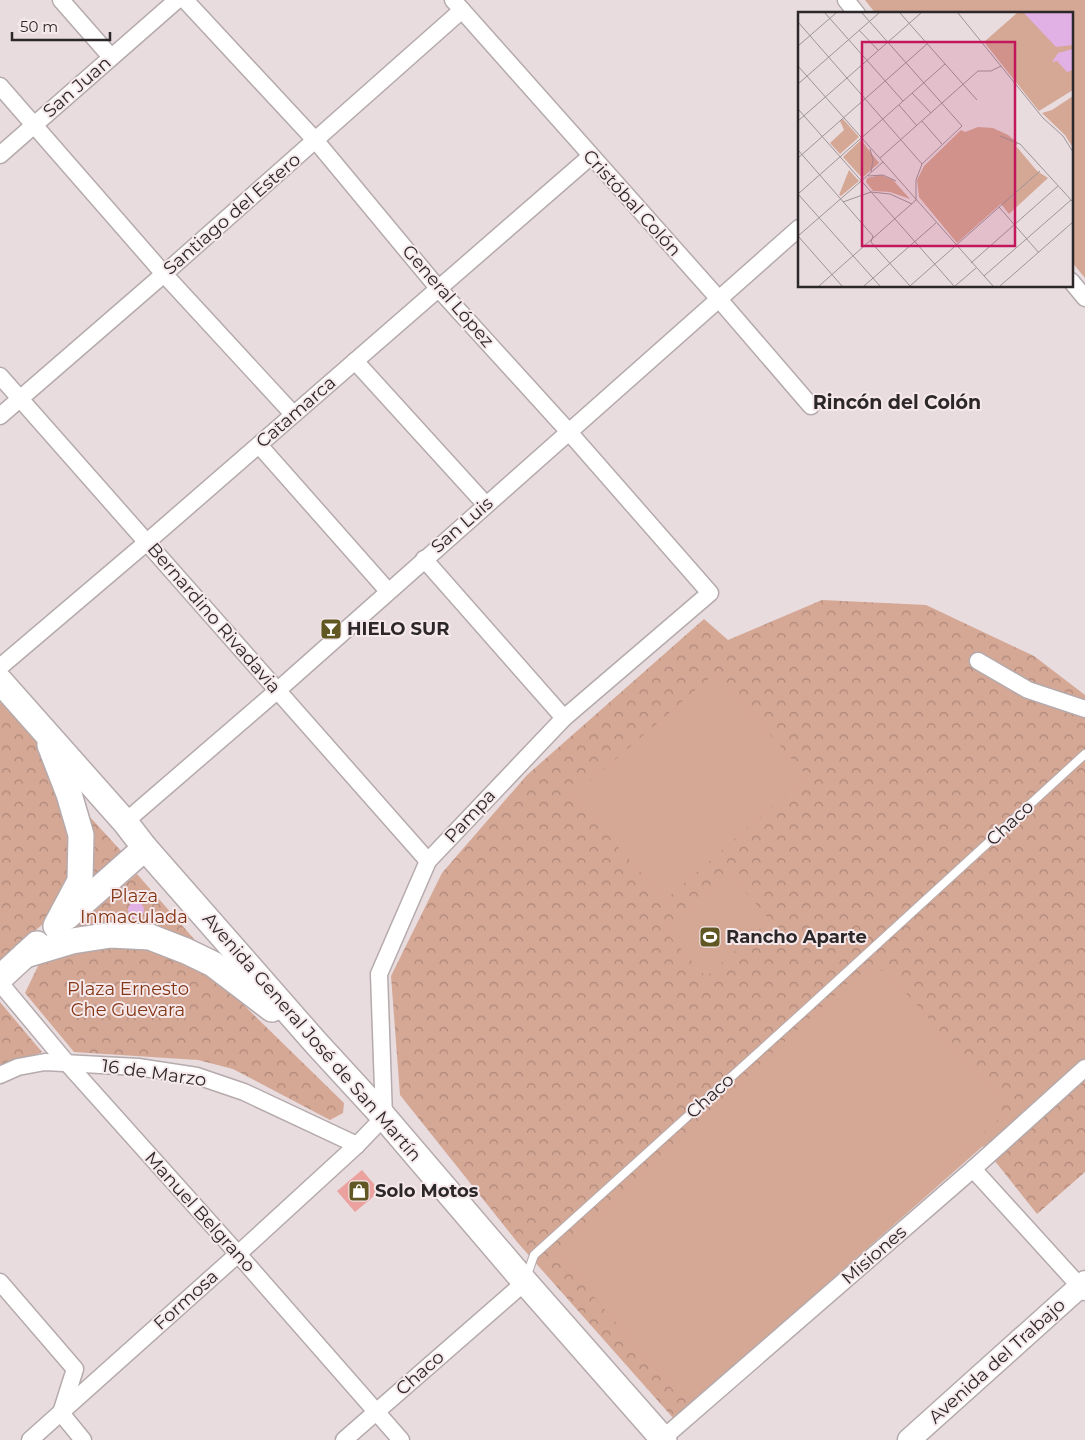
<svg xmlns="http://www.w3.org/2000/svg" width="1085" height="1440" font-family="Montserrat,sans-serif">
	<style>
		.park { fill: url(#park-crowns) }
		.pitch { fill: #d5a795 }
		.water { fill: #e1b1e5 }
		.building { fill: #eba29f }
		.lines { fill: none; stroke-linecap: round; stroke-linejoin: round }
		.lane-casing { stroke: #b5aaac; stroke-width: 10 }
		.street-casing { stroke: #b5aaac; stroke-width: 19 }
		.secondary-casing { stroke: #b5aaac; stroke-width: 25 }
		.primary-casing { stroke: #b5aaac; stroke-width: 28 }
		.lane { stroke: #fff; stroke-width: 8 }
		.street { stroke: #fff; stroke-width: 16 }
		.secondary { stroke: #fff; stroke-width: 22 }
		.primary { stroke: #fff; stroke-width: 25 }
		.labels { text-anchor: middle; stroke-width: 4; stroke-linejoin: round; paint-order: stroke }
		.street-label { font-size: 18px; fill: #2c2728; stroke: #f6e9ec }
		.poi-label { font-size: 18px; font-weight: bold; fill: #2c2728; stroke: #f6e9ec; text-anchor: start }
		.park-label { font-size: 18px; fill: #843614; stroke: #f6e9ec }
		.neighbourhood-label { font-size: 19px; font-weight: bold; fill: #2c2728; stroke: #f6e9ec }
		.inset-road { fill: none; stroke: #9d9496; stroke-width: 1 }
		.view { fill: #c2185b; fill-opacity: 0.15; stroke: #c2185b; stroke-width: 2.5 }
		.inset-edge { fill: none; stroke: #2c2728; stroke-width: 2.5 }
	</style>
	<defs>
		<pattern id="park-crowns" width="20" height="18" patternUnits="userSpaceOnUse" patternTransform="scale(1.25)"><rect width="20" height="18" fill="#d5a795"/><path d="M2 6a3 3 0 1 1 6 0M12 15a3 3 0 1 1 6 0" fill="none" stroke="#ad887a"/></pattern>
	</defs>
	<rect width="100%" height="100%" fill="#e8dcdf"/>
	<g class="park">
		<polygon points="822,600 926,605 1034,656 1085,695 1085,1172 1037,1214 983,1146 674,1419 518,1243 400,1095 391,976 442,873 527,775 704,619 728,640"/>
		<polygon points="0,702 54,759 80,881 43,924 0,960"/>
		<polygon points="79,805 122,852 78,891"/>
		<polygon points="137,874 208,955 63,937"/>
		<polygon points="138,943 216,978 344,1103 343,1113 330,1120 233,1069 198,1060 74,1052 25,993 39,964 57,955"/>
		<polygon points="0,1002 42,1052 0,1069"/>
	</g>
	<g class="pitch">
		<polygon points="865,0 1085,0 1085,278 1071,261 1071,14 876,14"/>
		<polygon points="715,673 807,776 665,900 573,796"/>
		<polygon points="728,872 770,920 706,977 663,929"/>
		<polygon points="878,971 885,971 891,976 1000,1099 1002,1109 1001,1117 701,1399 690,1400 679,1397 556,1252 857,975"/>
	</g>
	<circle class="water" cx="136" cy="910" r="8"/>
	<polygon class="building" points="362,1170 380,1191 355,1212 337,1191"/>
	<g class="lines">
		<g class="lane-casing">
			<polyline id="lane" points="526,1278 534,1255 802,1013 1085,754"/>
		</g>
		<g class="street-casing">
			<g id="street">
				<polyline points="61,0 111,57"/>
				<polyline points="453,0 718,298 811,406"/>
				<polyline points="846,0 857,14"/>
				<polyline points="0,86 164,274 293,414"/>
				<polyline points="0,155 177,0"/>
				<polyline points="1071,281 1085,298"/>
				<polyline points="355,361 486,505"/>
				<polyline points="0,376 428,861"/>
				<polyline points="0,416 164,274 462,10"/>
				<polyline points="259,445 388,591"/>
				<polyline points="424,559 564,718"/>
				<polyline points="978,661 1028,690 1085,709"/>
				<polyline points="0,667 147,542 591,156"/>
				<polyline points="125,822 278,690 799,228"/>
				<polyline points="0,983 66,1062 238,1254 401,1440"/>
				<polyline points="0,1075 18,1067 45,1062 138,1067 197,1076 244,1092 357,1145"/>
				<polyline points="973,1169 1085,1292"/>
				<polyline points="0,1282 75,1369 61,1413 83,1440"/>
				<polyline points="30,1440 238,1254 357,1145 384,1117 379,974 428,861 564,718 710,593 569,432 438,288 316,141 185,0"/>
				<polyline points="344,1440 525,1282"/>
				<polyline points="661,1440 973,1169 1085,1068"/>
			</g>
		</g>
		<g class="secondary-casing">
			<polyline id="secondary" points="909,1440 1085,1282"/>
		</g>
		<g class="primary-casing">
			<g id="primary">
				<polyline points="0,681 125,822 145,848 316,1043 384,1117 525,1282 664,1440"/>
				<polyline points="50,745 69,794 81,835 80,881 56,926"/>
				<polyline points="67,917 145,848"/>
				<polyline points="25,955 72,941 111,935 150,937 186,951 213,964 272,1009"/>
				<polyline points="0,978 37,944"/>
			</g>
		</g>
		<use href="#lane" class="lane"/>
		<use href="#street" class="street"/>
		<use href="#secondary" class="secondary"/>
		<use href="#primary" class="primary"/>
	</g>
	<defs>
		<g id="bar-square" transform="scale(1.125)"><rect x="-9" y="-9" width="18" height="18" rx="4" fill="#605723" stroke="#f6e9ec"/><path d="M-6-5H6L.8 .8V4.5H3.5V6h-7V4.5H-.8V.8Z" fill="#fff"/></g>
		<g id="stadium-square" transform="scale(1.125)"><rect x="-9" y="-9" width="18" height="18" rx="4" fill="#605723" stroke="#f6e9ec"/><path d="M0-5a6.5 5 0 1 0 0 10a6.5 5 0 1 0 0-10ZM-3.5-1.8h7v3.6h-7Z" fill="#fff"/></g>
		<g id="shop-square" transform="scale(1.125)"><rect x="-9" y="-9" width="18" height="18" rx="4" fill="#605723" stroke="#f6e9ec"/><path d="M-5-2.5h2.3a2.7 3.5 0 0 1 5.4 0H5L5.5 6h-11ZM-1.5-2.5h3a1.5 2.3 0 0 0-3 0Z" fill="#fff"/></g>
	</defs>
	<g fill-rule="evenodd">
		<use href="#bar-square" x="331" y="629"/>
		<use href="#stadium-square" x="710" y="937"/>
		<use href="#shop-square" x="359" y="1191"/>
	</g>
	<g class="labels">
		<g class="street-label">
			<text transform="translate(77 87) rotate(-41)" y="6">San Juan</text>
			<text transform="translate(632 203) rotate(48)" y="6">Cristóbal Colón</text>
			<text transform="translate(232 214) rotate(-41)" y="6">Santiago del Estero</text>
			<text transform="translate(448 296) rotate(49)" y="6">General López</text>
			<text transform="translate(296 412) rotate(-41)" y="6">Catamarca</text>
			<text transform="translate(462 525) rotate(-41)" y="6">San Luis</text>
			<text transform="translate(214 618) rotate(49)" y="6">Bernardino Rivadavia</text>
			<text transform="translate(470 816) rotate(-47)" y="6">Pampa</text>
			<text transform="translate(1010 823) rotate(-43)" y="6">Chaco</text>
			<text transform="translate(312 1037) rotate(49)" y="6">Avenida General José de San Martín</text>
			<text transform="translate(154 1073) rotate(8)" y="6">16 de Marzo</text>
			<text transform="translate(710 1096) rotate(-42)" y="6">Chaco</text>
			<text transform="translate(200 1212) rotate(48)" y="6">Manuel Belgrano</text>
			<text transform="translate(874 1255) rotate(-41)" y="6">Misiones</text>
			<text transform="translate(186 1300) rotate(-42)" y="6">Formosa</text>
			<text transform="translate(997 1361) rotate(-42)" y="6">Avenida del Trabajo</text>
			<text transform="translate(420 1373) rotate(-41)" y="6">Chaco</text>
		</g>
		<g class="poi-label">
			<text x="347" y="635">HIELO SUR</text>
			<text x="726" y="943">Rancho Aparte</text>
			<text x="375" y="1197">Solo Motos</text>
		</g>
		<g class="park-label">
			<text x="134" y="902">Plaza<tspan x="134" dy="21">Inmaculada</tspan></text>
			<text x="128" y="995">Plaza Ernesto<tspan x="128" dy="21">Che Guevara</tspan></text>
		</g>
		<g class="neighbourhood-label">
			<text x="897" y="409">Rincón del Colón</text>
		</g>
	</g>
	<g transform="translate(798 12)">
		<rect width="275" height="275" fill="#e8dcdf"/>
		<path d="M275,84v52l-8,-13 -23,-22 10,-3z" fill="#d5a795"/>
		<path d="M45,107l16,18 -19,17 -10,-11 14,-13 -4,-9zM180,115l15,1 15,7 10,8 -2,3 21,25 11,7 -39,36 -8,-10 -44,39 -38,-46 -2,-17 7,-14 37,-36 4,2zM63,128l18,23 -17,15 -19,-21zM51,158l10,11 -18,15 -2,-1zM83,163l12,5 17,19 -20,-7 -17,-1 -7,-9 1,-4z" fill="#d5a795"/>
		<path d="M219,1h34l22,11v66l-34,21 -55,-69zM165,125l13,15 -20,17 -13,-14zM189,167l16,21 -45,40 -17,-21z" fill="#d5a795"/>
		<path d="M226,1h49v32l-17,2zM275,37v21l-6,2 -10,-11 -5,1 6,-9z" fill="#e1b1e5"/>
		<path class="inset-road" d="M27,1l78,88M102,1l77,87M160,1l85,105 20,18 10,16M0,10l124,142M61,18l19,20M0,34l38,-33M0,54l195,220M0,72l81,-71M114,81l19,20M101,93l18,21M0,97l156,177M0,109l123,-108M124,109l20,23M202,124l20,8 53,58M72,137l3,11 -2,12M0,138l75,86 -2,6 39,44M0,146l129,-114M82,146l98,-87h13l10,-5M70,164l15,-1 13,6M0,182l147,-130M0,182l82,92M45,190l28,-10 19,2 22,10M201,195l40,46M0,224l44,50M0,224l85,-74M173,251l87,-77M186,264l87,-76M21,274l97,-86v-20l6,-16 40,-38 -100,-113M66,274l72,-63M112,274l130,-115M157,274l21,-18M202,274l73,-64"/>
		<path class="view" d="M64,30h153v204h-153z"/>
		<rect width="275" height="275" class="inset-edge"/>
	</g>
	<path d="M12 32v8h98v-8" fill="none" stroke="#2c2728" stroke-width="2.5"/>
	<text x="20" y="32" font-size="15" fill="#2c2728" stroke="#f6e9ec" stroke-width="4" paint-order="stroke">50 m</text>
</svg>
